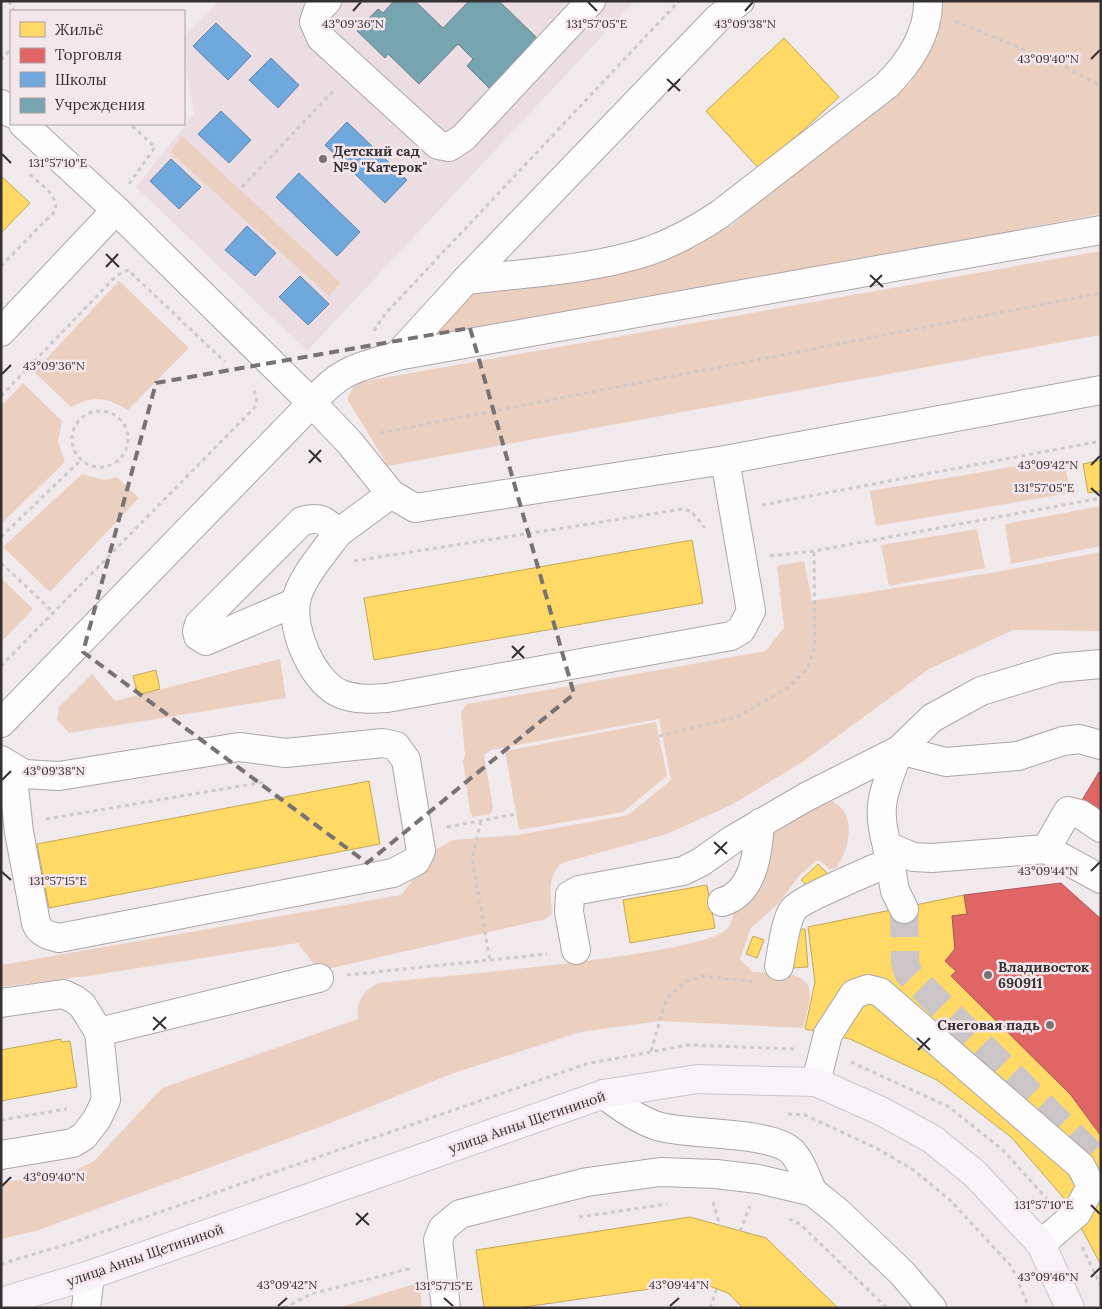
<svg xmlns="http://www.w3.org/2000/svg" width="1102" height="1309" font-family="Lora,serif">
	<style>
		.built { fill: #ecdde3 }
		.green { fill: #ecd0bf }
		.homes { fill: #ffd966; stroke: #c2a756 }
		.shops { fill: #e06666; stroke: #ad5656 }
		.schools { fill: #6fa8dc; stroke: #5e84a9 }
		.public { fill: #76a5af; stroke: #62828a }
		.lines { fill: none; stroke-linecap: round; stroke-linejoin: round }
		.minor-tunnel { stroke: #cbc5c8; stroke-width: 28; stroke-dasharray: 28 14; stroke-linecap: butt }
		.minor-casing { stroke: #aba6a8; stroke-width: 30 }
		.major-casing { stroke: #cac7c8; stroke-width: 30 }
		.path { stroke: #cdcacb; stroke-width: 3; stroke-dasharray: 4 4; stroke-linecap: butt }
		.minor { stroke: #fdfcfc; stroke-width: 28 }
		.major { stroke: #f8f3f8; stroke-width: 28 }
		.marked { fill: none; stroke: #777273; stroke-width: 4; stroke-dasharray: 10 6; stroke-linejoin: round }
		.ticks { fill: none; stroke: #353132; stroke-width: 2 }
		.poi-dot { fill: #777273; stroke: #f4e7ec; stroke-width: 2 }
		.labels { text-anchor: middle; stroke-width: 5; stroke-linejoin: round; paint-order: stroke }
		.poi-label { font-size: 14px; font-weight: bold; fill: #353132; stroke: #f4e7ec; text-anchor: start }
		.street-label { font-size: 14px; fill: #353132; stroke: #f4e7ec }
		.ticks-label { font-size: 12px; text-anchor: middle; fill: #353132; stroke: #f4e7ec; stroke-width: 5; stroke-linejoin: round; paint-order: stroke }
	</style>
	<rect width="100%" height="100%" fill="#f1eaed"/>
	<polygon class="built" points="219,1 635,1 307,351 136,187 194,114 184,54 184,37"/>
	<g class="green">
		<polygon points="945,1 1101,1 1101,214 433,337 474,291 579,280 656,264 696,247 732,225 775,187 910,84 937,38 941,8"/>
		<polygon points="182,136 341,283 329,296 170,152"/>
		<polygon points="1101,251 1101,335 388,466 347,399 355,383"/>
		<path d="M119,281l70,67 -61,62c-23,-13 -33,-15 -57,-3l-37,-35z"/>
		<polygon points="23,383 62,421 58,441 65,462 1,524 1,406"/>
		<polygon points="1064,458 1070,493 876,526 870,491"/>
		<polygon points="82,474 104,480 117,477 139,498 50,592 3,547"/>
		<polygon points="1101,506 1101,546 1011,564 1005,524"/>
		<polygon points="977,529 985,568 889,586 881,545"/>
		<path d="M1101,552v79l-88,-1 -84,39 -125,92 -71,43 -66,30 -105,29c-16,14 -11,31 -10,51l-6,5 -227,52 -21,-28 -203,32 -94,12v-22l400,-70 36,-46 16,-9 64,-5 111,-20 43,-35 -12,-61 -168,31 -7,5 9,53 -3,6 -17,3 -3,-5 -7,-51 2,-6 -4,-43 6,-8 299,-53 18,-24 -7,-61 27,-5 8,40 179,-28z"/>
		<polygon points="1,578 33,609 1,642"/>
		<polygon points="280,659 286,698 69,733 57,720 59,707 92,674 115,701"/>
		<polygon points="656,722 667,776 623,812 519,830 505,751"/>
		<path d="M832,801c5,4 12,7 14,14 7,16 0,40 -10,53l-7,1 -9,-8h-4l-18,16 -19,26 -28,25 -11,31 13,13c16,1 56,-3 57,21 0,11 -4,24 -7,35l-143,-7 -80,11 -129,42 -123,50 -289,106 -38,9v-56l73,-12 20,-10 68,-73 196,-69c-1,-21 3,-25 20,-36 51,-6 324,-27 349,-54 11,-13 6,-36 9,-52 1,-7 19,-38 25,-42 12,-8 57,-30 71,-34z"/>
		<polygon points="420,1282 422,1308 338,1308"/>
	</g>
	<g class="homes">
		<polygon points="784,38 839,97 760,170 706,111"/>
		<polygon points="1,176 30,203 1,233"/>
		<polygon points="1101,460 1101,491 1088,493 1083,464"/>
		<polygon points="692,540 703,603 374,660 364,598"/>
		<polygon points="156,670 160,689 138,695 133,676"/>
		<polygon points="369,781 380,844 49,908 37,844"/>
		<polygon points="818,864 829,875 812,891 801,880"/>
		<polygon points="707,885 715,928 630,943 623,900"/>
		<polygon points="964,895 967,914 952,916 955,949 945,961 956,971 951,976 1071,1095 1101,1136 1101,1265 1068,1203 1011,1137 937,1080 850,1039 805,1029 815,982 808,927"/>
		<polygon points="805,929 808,967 791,968 788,930"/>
		<polygon points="753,936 764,940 757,958 746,954"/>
		<polygon points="61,1039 61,1042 70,1041 77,1087 1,1101 1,1050"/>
		<polygon points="690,1217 766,1238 838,1308 743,1308 728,1293 699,1282 517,1308 484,1308 476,1250"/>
	</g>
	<g class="shops">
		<polygon points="1099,772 1101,773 1101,813 1082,800"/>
		<polygon points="1061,883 1101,919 1101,1136 1071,1095 951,976 956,971 945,961 955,949 952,916 967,914 964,895"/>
	</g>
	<g class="schools">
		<polygon points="216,23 251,56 228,80 193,46"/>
		<polygon points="271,58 299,85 278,108 249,80"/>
		<polygon points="221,111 251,140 229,163 198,134"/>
		<polygon points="347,122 407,180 385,203 325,145"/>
		<polygon points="171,159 201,187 179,209 150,181"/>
		<polygon points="299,173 360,232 337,256 276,197"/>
		<polygon points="247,226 276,253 255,276 225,250"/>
		<polygon points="300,276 329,304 308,325 279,297"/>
	</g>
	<polygon class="public" points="394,1 415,1 443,28 469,1 499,1 537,38 513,62 517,67 493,92 467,66 473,59 458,44 419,84 388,54 385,58 357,31 378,9 383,13"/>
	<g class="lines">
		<polyline class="minor-tunnel" points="904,909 905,962 908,973 1101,1164"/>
		<g class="minor-casing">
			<g id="minor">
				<polyline points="327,1 318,10 314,22 321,38 438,145 449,147 463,138 591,1"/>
				<polyline points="1,104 11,113"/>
				<path d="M1101,230l-704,126c-39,11 -58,14 -85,47l38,40 41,51 24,14 310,-48 376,-70"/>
				<path d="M466,280c59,-7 126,-10 183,-29 25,-9 49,-22 71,-37l167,-129c22,-22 42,-52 41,-84"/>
				<polyline points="1,332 116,210"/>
				<polyline points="397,356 466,280 718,18 740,1"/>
				<polyline points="338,533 391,494"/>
				<path d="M296,602l-90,39 -8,-5 -1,-5 2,-7 103,-103c19,-5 22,-1 36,12 -13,18 -39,47 -42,69 -5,29 17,80 45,92 15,6 30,5 46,4l344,-62 10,-6 10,-19 -26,-151"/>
				<polyline points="1,723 312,403 116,210 23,124"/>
				<path d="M899,750c-14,40 -24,54 -12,96l26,11 19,1 114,-9 55,30"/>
				<polyline points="899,750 946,762 1018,756 1063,741 1079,739 1101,745"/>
				<path d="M1,760l23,14 35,2 180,-29 47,6 97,-10 13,3 10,14 15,91 -5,10 -23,12 -334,65c-9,-2 -20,-5 -23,-15l-17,-91 -7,-63"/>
				<polyline points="887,846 895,891 904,909"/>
				<polyline points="1046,849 1068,811 1080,814 1101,828"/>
				<path d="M722,902c32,-9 36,-50 38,-79"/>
				<polyline points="576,950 569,912 570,895 579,890 683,871 701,862 732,840 806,797 899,750 932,718 981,691 1057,668 1101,664"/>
				<path d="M779,966c3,-15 6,-45 14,-56 7,-11 80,-40 96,-48"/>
				<polyline points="1,1003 63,994 74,999 82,1005 99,1032 106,1100 97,1119 84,1136 73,1143 1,1155"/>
				<polyline points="99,1032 319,978"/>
				<polyline points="816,1082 828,1034 854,994 868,989 880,992 1081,1166 1091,1186 1077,1213 1041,1244"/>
				<path d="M604,1094c16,13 33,25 53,32 30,10 119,4 137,28 9,11 13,26 19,38"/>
				<polyline points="86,1308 90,1275"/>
				<polyline points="446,1308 438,1240 443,1228 460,1214 587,1182 660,1172 716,1174 758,1179 813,1192 839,1213 902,1273 932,1308"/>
			</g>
		</g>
		<g class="major-casing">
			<polyline id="major" points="1,1302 90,1275 604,1094 697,1079 816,1082 881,1111 932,1139 974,1173 1041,1244 1070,1308"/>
		</g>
		<g class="path">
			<polyline points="9,1 14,11"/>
			<polyline points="955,21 1065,67 1101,86"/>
			<polyline points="1,60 11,49"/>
			<polyline points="129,184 155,147 130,124"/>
			<polyline points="242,187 335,89"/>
			<path d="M1,266l54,-55c5,-15 -17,-29 -27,-38"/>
			<polyline points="374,331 385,314 679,1"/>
			<polyline points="1,396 116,276 128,270 225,362"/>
			<circle cx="100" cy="439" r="28"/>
			<polyline points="380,433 1101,293"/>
			<polyline points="762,505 1101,441"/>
			<polyline points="1,537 81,460"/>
			<polyline points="770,556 814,551 1101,498"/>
			<polyline points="354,561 683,509 691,511 705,528"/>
			<polyline points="1,563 53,612"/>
			<polyline points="1,666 255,407 257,397 253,389"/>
			<polyline points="659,736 737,717 789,687 807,669 815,647 814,551"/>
			<polyline points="46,819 264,782"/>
			<polyline points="481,821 472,858 490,961"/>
			<polyline points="447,827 517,814"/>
			<polyline points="347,975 547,954"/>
			<polyline points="651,1051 664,1006 670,995 687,981 703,976 755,982"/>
			<polyline points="851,1062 949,1107 1003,1150 1048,1200"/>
			<polyline points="788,1114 805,1115 876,1148 912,1169 950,1200 1012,1267 1029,1308"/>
			<polyline points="1,1120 67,1109"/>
			<polyline points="713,1202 720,1226"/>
			<polyline points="579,1217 667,1204"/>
			<polyline points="789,1219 800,1224 887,1308"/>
			<polyline points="740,1231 750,1206"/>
			<polyline points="1082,1247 1101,1286"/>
			<polyline points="1,1264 71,1243 586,1064 688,1045 795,1049"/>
			<polyline points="284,1308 311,1294 412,1268"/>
			<polyline points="710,1308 717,1288"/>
		</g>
		<use href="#minor" class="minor"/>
		<use href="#major" class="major"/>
	</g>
	<path class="marked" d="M470,328l104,366 -207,169 -284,-211 73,-269z"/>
	<path class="ticks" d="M588,2l9,9M353,11l8,-9M745,11l8,-9M1091,59l9,-9M667,79l13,12M668,91l12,-12M2,154l9,9M106,254l13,13M106,267l12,-13M870,275l13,12M870,287l12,-12M2,374l9,-9M309,450l12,12M309,463l12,-13M1091,465l9,-9M1091,488l9,8M512,646l12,12M512,658l12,-12M2,780l9,-9M714,842l13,12M715,854l12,-12M1091,871l9,-9M2,872l9,8M153,1017l13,12M153,1030l13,-13M917,1038l13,12M918,1050l12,-12M2,1186l9,-9M1091,1205l9,9M356,1213l13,12M356,1225l12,-12M1091,1277l9,-9M444,1298l9,8M278,1306l9,-8M670,1306l9,-8"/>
	<g class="poi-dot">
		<circle cx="323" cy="159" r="5"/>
		<circle cx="988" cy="975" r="5"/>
		<circle cx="1050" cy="1025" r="5"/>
	</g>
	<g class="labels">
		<g class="poi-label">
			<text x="333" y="156">Детский сад<tspan x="333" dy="16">№9 "Катерок"</tspan></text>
			<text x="998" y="972">Владивосток<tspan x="998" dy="16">690911</tspan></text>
			<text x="1040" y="1030" text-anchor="end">Снеговая падь</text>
		</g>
		<g class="street-label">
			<text transform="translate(527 1122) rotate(-19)" y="5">улица Анны Щетининой</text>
			<text transform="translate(145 1255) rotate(-19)" y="5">улица Анны Щетининой</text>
		</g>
	</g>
	<g class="ticks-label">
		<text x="597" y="28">131°57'05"E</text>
		<text x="353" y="28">43°09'36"N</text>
		<text x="745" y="28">43°09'38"N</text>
		<text x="1048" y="63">43°09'40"N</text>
		<text x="58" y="167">131°57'10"E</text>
		<text x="54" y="370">43°09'36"N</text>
		<text x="1048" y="469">43°09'42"N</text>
		<text x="1044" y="492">131°57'05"E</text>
		<text x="54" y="775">43°09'38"N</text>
		<text x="1048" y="875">43°09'44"N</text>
		<text x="58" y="885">131°57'15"E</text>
		<text x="54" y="1181">43°09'40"N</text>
		<text x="1044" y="1209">131°57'10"E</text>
		<text x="1048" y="1281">43°09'46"N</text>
		<text x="287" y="1289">43°09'42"N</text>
		<text x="679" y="1289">43°09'44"N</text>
		<text x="444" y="1290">131°57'15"E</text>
	</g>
	<rect width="1102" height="1309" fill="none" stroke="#353132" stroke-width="5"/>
	<rect x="10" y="10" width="175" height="115" fill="#f4e7ec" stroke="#a89ea2"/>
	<rect x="20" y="22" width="25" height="15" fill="#ffd966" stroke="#a89ea2"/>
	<text x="55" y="35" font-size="15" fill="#353132">Жильё</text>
	<rect x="20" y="48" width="25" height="15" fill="#e06666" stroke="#a89ea2"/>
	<text x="55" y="60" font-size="15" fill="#353132">Торговля</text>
	<rect x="20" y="72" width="25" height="15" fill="#6fa8dc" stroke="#a89ea2"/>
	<text x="55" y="85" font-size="15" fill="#353132">Школы</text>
	<rect x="20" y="98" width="25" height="15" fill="#76a5af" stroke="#a89ea2"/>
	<text x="55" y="110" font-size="15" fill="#353132">Учреждения</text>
</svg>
